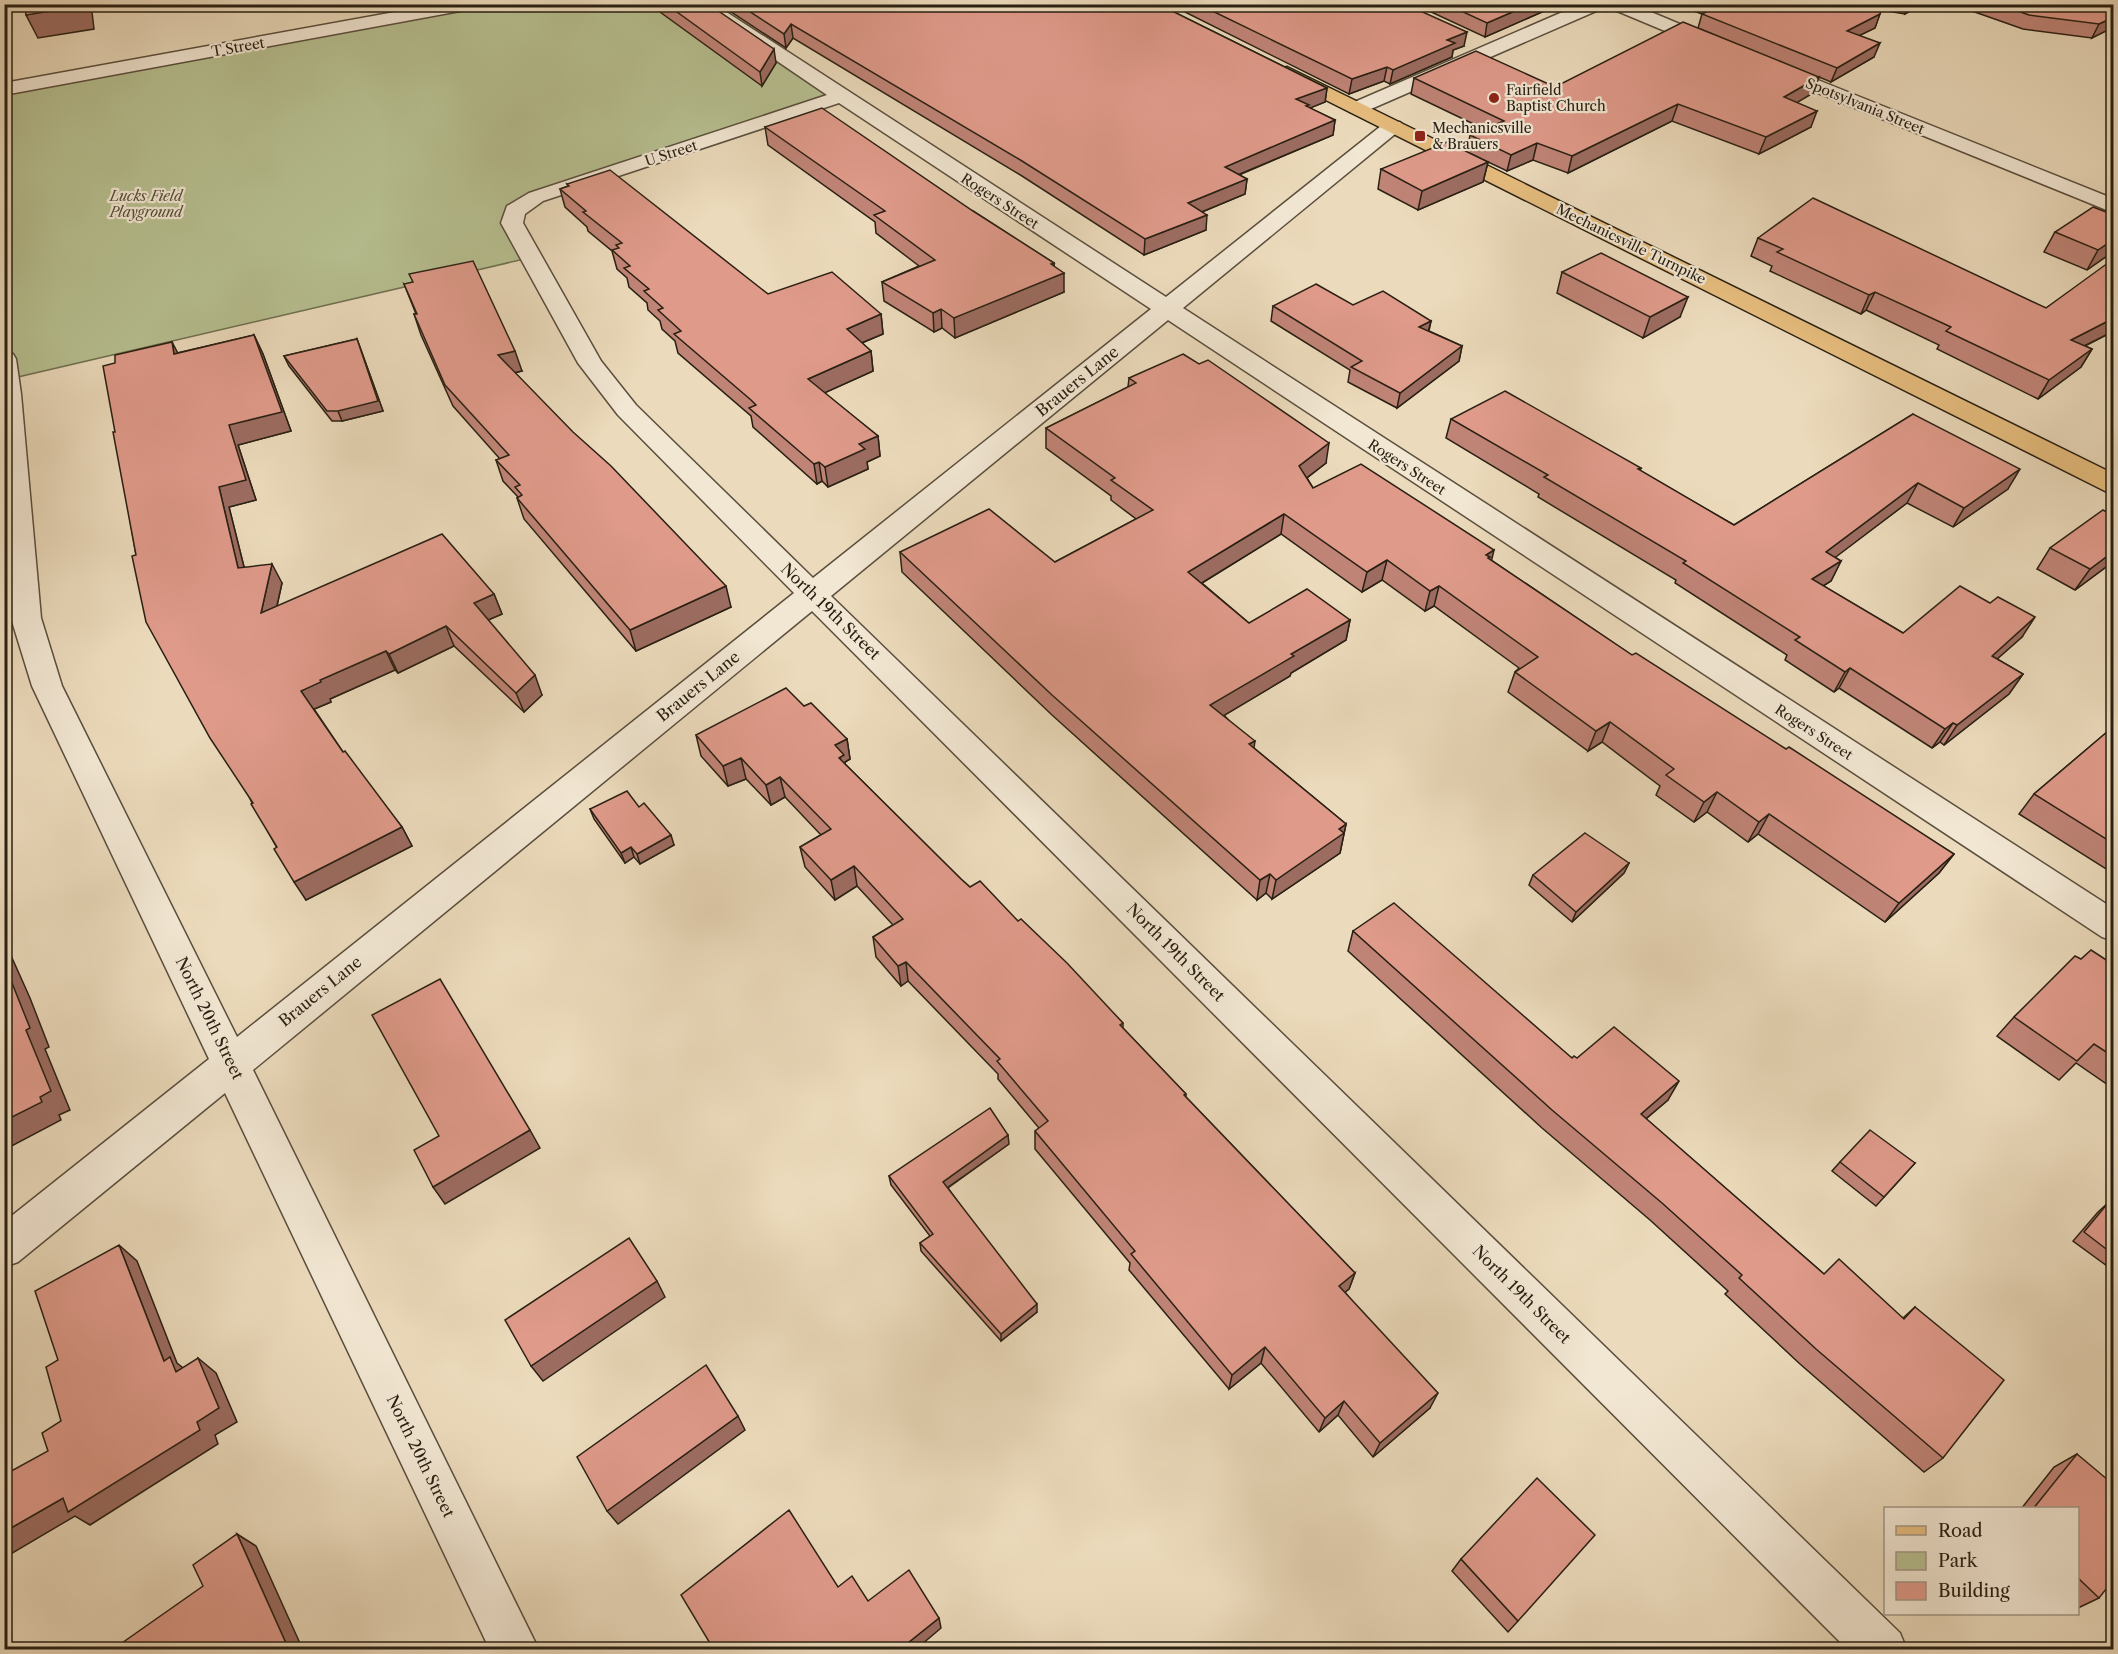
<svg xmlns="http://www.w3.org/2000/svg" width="2118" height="1654" font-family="'Libre Caslon Text',serif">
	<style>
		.green { fill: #b7c091; stroke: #707052; stroke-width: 1.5 }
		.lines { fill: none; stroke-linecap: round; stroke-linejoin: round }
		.street-casing { stroke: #5a4e3d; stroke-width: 3 }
		.primary-casing { stroke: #292013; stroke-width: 3 }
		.street { fill: #f2e7d3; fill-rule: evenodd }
		.primary { fill: #e6bd7e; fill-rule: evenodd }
		.wall { fill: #c08477; stroke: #292013; stroke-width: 1.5 }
		.shaded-wall { fill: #9c6c61; stroke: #292013; stroke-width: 1.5 }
		.building { fill: #df9a8a; stroke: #292013; stroke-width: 1.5 }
		.poi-dot { fill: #8f2418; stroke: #f2e7d3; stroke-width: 2 }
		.labels { text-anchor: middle; stroke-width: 4.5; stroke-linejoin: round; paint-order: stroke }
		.far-street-label { font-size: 14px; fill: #292013; stroke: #f2e7d3 }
		.far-poi-label { font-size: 14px; fill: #292013; stroke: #f2e7d3; text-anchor: start }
		.far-park-label { font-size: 14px; font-style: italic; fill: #545039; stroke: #f2e7d3 }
		.street-label { font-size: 16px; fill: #292013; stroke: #f2e7d3 }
	</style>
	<rect width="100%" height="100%" fill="#ebdabb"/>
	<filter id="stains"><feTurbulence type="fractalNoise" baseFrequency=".00333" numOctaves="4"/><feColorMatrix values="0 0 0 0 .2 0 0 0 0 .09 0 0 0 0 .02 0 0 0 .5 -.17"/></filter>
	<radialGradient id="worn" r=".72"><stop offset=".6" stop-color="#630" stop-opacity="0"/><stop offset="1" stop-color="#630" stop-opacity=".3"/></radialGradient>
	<polygon class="green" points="702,4 841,96 515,205 533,257 5,380 4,88 468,5"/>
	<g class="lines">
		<g class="street-casing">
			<g id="street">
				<polygon points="439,4 479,4 471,9 4,95 4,83"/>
				<path d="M693,4h21l452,293 220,-175h14l3,4 -3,4 -217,178 931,601v32l-12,-4 -934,-617 -337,276 1069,1037 7,17h-59l-1036,-1039 -559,459 286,580h-49l-265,-557 -207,169 -14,5v-45l205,-163 -177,-373 -21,-68 -7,-105v-161l9,2 3,5 5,35 20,224 21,68 175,351 557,-444 -176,-178 -40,-52 -77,-140 6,-17 22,-13 298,-98zM839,103l312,206 -338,269 -177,-173 -35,-44 -78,-138 2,-9 18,-13z"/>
				<polygon points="1581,4 1605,4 1603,8 1364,112 1350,112 1347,108 1350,104"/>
				<polygon points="1608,4 1632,4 1720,41 1723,45 1720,49 1708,49 1610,8"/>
				<polygon points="1773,62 2114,199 2114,213 1766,72 1764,68 1766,64"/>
			</g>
		</g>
		<g class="primary-casing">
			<polygon id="primary" points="1287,67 2114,474 2114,493 2105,491 1280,77 1278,73 1280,69"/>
		</g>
		<use href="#street" class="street"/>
		<use href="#primary" class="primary"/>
	</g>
	<g class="wall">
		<polygon points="649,4 708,4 776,63 762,86"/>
		<polygon points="719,4 1158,4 1327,88 1325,102 1309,108 1335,120 1333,135 1239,175 1247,179 1245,194 1202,212 1206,230 1144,255 1022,176 793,38 786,48"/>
		<polygon points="1169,4 1405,4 1464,46 1453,50 1452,57 1390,84 1384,81 1349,94"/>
		<polygon points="1414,4 1560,4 1485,37"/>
		<polygon points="1675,4 1923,4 1905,14 1881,10 1875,28 1860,35 1874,57 1831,82 1819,77 1813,93 1797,102 1811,127 1759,154 1672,121 1568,173 1533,160 1507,171 1467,152 1470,135 1484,129 1411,94 1414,78 1555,87 1781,62 1698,28 1702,14"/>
		<polygon points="1952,4 2114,4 2092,38 2023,29"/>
		<polygon points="765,127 973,211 1054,263 1054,266 1064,292 955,338 942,328 934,332 884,301 882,282 919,266 876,233 875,222 768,145"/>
		<polygon points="1488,162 1483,182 1418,210 1378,189 1381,169"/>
		<polygon points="567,184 768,294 881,314 883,334 862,343 871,351 873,371 824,393 878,436 880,456 867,462 868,469 828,487 822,481 817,484 753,427 751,416 678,353 675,341 662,329 660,321 648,310 647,303 629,287 627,278 617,269 612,251 588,231 587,227 565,207 560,189 568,186"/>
		<polygon points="2114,215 2114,251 2087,270 2044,252 2055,232"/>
		<polygon points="1758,238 2046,308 2114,261 2114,331 2085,346 2092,349 2081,367 2038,399 1937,349 1939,345 1866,310 1861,314 1770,271 1772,266 1751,256"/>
		<polygon points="1562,272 1680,317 1643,338 1557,293"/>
		<polygon points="404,284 522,371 515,373 731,607 636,651 524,519 517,498 518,497 503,481 496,460 500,459 453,406 421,335 414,314 416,314"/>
		<polygon points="1353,305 1431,321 1429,331 1462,346 1459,361 1397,408 1348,382 1350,370 1271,321 1273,306"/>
		<polygon points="254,335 263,354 291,431 238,445 256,500 229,507 244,567 282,583 277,606 494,594 502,614 488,620 542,695 524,712 454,646 398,673 395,670 330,699 331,702 314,709 343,752 402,827 412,846 306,900 252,803 136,555 115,432 172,342 177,353"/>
		<polygon points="357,339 383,411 342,421 332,421 289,366 284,356"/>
		<polygon points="1129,378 1326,463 1307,478 1313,488 1491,560 1632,655 1954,854 1939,873 1885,922 1758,834 1748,842 1707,812 1694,822 1656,795 1660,786 1602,742 1588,751 1508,692 1515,672 1519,668 1434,606 1425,611 1382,580 1362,592 1281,534 1202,583 1249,623 1350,620 1346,640 1291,673 1290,676 1224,715 1254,748 1346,824 1340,853 1272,899 1266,893 1257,900 1052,715 902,572 900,552 1055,562 1136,519 1111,500 1111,496 1046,448 1046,428 1128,387"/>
		<polygon points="1913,414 2008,489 1953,527 1907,503 1835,557 1841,561 1831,581 1823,586 1903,633 2022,637 1997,659 2023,674 2009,694 1944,745 1940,742 1932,748 1839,688 1834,692 1785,660 1787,655 1675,583 1676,580 1538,497 1539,494 1446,438 1451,419 1641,468 1640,471 1734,525"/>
		<polygon points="2114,516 2114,561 2075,590 2037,569 2050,548"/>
		<polygon points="804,706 847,739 850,759 845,762 845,764 961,879 970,887 1018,921 1123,1023 1123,1028 1186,1094 1186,1097 1355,1273 1349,1289 1345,1292 1430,1408 1373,1457 1338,1415 1319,1432 1261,1363 1229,1389 1129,1270 1130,1263 1035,1149 1035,1131 1039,1128 998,1079 998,1074 908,981 901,986 876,957 873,937 893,925 857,886 835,900 805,867 800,847 821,835 785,797 771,805 746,779 728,786 701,756 696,735"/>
		<polygon points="2114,726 2114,874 2019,814 2034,794"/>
		<polygon points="639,807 674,845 640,864 634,857 625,863 594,819 590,809"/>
		<polygon points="1629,863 1624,873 1572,922 1529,885 1533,875"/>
		<polygon points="1353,931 1572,1058 1577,1058 1668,1100 1646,1119 1824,1274 1903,1318 1915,1307 1943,1458 1924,1472 1800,1364 1725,1294 1728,1291 1650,1220 1542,1128 1348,951"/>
		<polygon points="2081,959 2114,965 2114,1089 2076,1063 2059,1080 1997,1036 2014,1017"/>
		<polygon points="1009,1144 948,1188 1037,1312 1001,1341 921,1251 920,1243 930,1236 891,1185 889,1176"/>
		<polygon points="1840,1162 1915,1163 1876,1206 1832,1171"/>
		<polygon points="2108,1203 2114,1207 2114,1271 2073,1241 2098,1212"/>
		<polygon points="2077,1454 2099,1598 2078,1608 2078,1509 2021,1509 2054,1467"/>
		<polygon points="1461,1559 1518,1621 1508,1632 1452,1571"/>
	</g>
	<g class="shaded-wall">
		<polygon points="83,4 91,4 94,29 38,38 26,15"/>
		<polygon points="1531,4 1560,4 1485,37 1487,23"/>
		<polygon points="1908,4 1923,4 1905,14"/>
		<polygon points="1880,14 1875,28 1842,44 1847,31"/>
		<polygon points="2114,17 2114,27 2092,38 2099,24"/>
		<polygon points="791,24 793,38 786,48 784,34"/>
		<polygon points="1467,32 1464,46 1453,50 1452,57 1390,84 1393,70 1447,40"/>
		<polygon points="1880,43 1874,57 1831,82 1837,68"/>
		<polygon points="774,49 776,63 762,86 760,72"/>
		<polygon points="1387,67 1384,81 1349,94 1352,79"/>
		<polygon points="1819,77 1813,93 1778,114 1784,97"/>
		<polygon points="1327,88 1325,102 1308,109 1296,99"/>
		<polygon points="1678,104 1672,121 1568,173 1572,156"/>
		<polygon points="1817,111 1811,127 1759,154 1766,137"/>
		<polygon points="1335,120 1333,135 1223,181 1225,167"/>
		<polygon points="1537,143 1533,160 1507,171 1511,155"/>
		<polygon points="1488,162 1483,182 1418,210 1422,191"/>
		<polygon points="1247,179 1245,194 1187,218 1188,203"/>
		<polygon points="1207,215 1206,230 1144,255 1145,239"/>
		<polygon points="2114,239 2114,251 2087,270 2098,250"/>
		<polygon points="1054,263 1054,277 1064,273 1064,292 955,338 954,318"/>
		<polygon points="1875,292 1866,310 1861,314 1869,295"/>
		<polygon points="1688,297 1680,317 1643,338 1650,317"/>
		<polygon points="941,309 942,328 934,332 933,313"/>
		<polygon points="881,314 883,334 849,348 847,329"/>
		<polygon points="2114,318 2114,331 2060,358 2071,340"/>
		<polygon points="1431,321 1427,336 1419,327"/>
		<polygon points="254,335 263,354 291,431 238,445 256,500 229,507 249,587 238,568 219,487 229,425"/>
		<polygon points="357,339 383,411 342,421 338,411"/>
		<polygon points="172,342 182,361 174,354"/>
		<polygon points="1462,346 1459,361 1397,408 1400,393"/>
		<polygon points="2092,349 2081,367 2038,399 2049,380"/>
		<polygon points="515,351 522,371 504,375 498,355"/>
		<polygon points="871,351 873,371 811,399 808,379"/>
		<polygon points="878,436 880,456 867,462 868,469 828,487 825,467 859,444"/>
		<polygon points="1329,443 1326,463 1296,486 1299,466"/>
		<polygon points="819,462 822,481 817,484 814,464"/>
		<polygon points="2020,469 2008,489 1953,527 1964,508"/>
		<polygon points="1918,483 1907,503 1816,572 1826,552"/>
		<polygon points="1284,514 1281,534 1187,592 1188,572"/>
		<polygon points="1494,550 1489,571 1486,555"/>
		<polygon points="2114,551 2114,561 2075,590 2090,569"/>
		<polygon points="1387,560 1382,580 1362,592 1367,572"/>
		<polygon points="1841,561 1831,581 1802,599 1812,579"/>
		<polygon points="272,564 282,583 271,632 261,613"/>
		<polygon points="726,586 731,607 636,651 630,630"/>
		<polygon points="1439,586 1434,606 1425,611 1430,591"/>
		<polygon points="494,594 502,614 481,623 474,603"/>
		<polygon points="2035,617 2022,637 1979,675 1992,656"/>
		<polygon points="1350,620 1346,640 1291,673 1290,676 1208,725 1210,705 1291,654"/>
		<polygon points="446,626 454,646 398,673 389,654"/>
		<polygon points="386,651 395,670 330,699 331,702 312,710 301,691 320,680"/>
		<polygon points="1850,668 1839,688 1834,692 1845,672"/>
		<polygon points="2023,674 2009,694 1944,745 1957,725"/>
		<polygon points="535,675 542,695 524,712 516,693"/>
		<polygon points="1610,722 1602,742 1588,751 1596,731"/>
		<polygon points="1953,723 1940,742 1932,748 1945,729"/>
		<polygon points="847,739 850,759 845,762 847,776 835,745"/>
		<polygon points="1255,741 1252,761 1249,744"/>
		<polygon points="741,758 746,779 728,786 723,766"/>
		<polygon points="780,777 785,797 771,805 766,785"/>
		<polygon points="1717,792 1707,812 1694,822 1704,802"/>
		<polygon points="1769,814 1758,834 1748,842 1759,822"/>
		<polygon points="1346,824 1340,853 1272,899 1276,880"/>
		<polygon points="402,827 412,846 306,900 294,882"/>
		<polygon points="671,835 674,845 640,864 637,854"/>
		<polygon points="631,847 634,857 625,863 621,853"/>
		<polygon points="1954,854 1939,873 1885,922 1899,903"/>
		<polygon points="1629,863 1624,873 1572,922 1576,912"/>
		<polygon points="854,866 857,886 835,900 831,880"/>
		<polygon points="1270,874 1266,893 1257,900 1260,880"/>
		<polygon points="4,940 30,998 49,1047 45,1049 70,1110 59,1115 61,1120 4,1150 4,1121 40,1097 26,1030 4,963"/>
		<polygon points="906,962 908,981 901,986 898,966"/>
		<polygon points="1679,1081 1668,1100 1630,1132 1641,1114"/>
		<polygon points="530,1130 540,1148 445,1204 433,1187"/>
		<polygon points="1008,1135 1009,1144 944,1190 943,1182"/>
		<polygon points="119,1245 137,1261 177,1363 188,1372 195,1387 164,1361"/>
		<polygon points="1355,1273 1349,1289 1333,1302 1339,1286"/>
		<polygon points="657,1281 665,1297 543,1381 531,1366"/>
		<polygon points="1037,1304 1037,1312 1001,1341 1001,1334"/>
		<polygon points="1265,1347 1261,1363 1229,1389 1232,1375"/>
		<polygon points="198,1358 216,1373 237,1422 215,1435 218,1444 90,1525 75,1516 4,1558 4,1532 197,1422"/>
		<polygon points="1438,1393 1430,1408 1373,1457 1380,1443"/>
		<polygon points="1344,1401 1338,1415 1319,1432 1325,1418"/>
		<polygon points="738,1416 745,1430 618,1524 607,1511"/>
		<polygon points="237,1534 256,1546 303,1650 289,1650"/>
		<polygon points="939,1618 941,1628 915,1650 899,1650"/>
	</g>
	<g class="building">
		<polygon points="24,4 83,4 84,6 26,15"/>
		<polygon points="666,4 708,4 774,49 760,72"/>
		<polygon points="738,4 1158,4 1327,88 1296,99 1309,105 1306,106 1335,120 1225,167 1247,179 1188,203 1207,215 1145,239 1022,161 791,24 784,34"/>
		<polygon points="1198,4 1405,4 1467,32 1447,40 1455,43 1393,70 1387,67 1352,79"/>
		<polygon points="1446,4 1531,4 1487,23"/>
		<polygon points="1718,4 1883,4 1880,14 1847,31 1880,43 1837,68 1702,14 1720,5"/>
		<polygon points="1998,4 2114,4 2114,17 2099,24 2029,15"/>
		<polygon points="1683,22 1819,77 1784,97 1817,111 1766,137 1678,104 1572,156 1537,143 1511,155 1470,135 1504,121 1414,78 1476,51 1555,87"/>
		<polygon points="822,108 973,211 1054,263 1051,264 1064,273 954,318 941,309 933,313 882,282 935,260 874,215 885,211 765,127"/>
		<polygon points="1447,142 1488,162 1422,191 1381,169"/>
		<polygon points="610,170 768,294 832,272 881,314 847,329 871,351 808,379 878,436 859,444 865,449 825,467 819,462 814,464 749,408 756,405 751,400 674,334 681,331 658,310 663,308 644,291 649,289 624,268 630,266 612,250 619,248 616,245 622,243 583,212 586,211 560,189 569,186 567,184"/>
		<polygon points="1813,198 2046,308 2112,260 2114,261 2114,318 2071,340 2092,349 2049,380 1946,331 1951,327 1875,292 1869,295 1777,252 1783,249 1758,238"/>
		<polygon points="2093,207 2114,215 2114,239 2098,250 2055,232"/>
		<polygon points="1601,253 1688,297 1650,317 1562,272"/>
		<polygon points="473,261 515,351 498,355 573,432 611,466 726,586 630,630 517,498 522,495 515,487 520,485 496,460 509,455 445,385 414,314 417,314 404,284 413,282 409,274"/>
		<polygon points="1316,284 1353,305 1383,291 1431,321 1419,327 1462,346 1400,393 1351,367 1362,361 1273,306"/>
		<polygon points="254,335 282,412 229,425 246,480 219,487 238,568 272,564 261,613 442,534 494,594 474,603 535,675 516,693 446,626 389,654 386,651 320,680 321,682 301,691 343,752 345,751 402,827 294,882 274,849 277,847 251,804 253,803 210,738 146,622 132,556 136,555 113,432 115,432 103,366 115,363 115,355 172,342 174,354"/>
		<polygon points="357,339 378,401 338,411 327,411 284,356"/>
		<polygon points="1183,354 1199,364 1208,360 1329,443 1299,466 1313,488 1361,464 1494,550 1486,555 1490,557 1488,558 1632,655 1636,653 1786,749 1789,747 1954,854 1899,903 1769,814 1759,822 1717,792 1704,802 1666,775 1674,769 1610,722 1596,731 1515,672 1538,657 1439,586 1430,591 1387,560 1367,572 1284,514 1188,572 1249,623 1307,589 1350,620 1291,654 1294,656 1210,705 1255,741 1249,744 1346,824 1339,829 1344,833 1276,880 1270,874 1260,880 1052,695 900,552 989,509 1055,562 1153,510 1111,480 1115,478 1046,428 1136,383 1129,378"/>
		<polygon points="1505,391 1641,468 1638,469 1734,525 1913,414 2020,469 1964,508 1918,483 1826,552 1841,561 1812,579 1903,633 1960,586 1990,603 1998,597 2035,617 1992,656 2023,674 1957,725 1953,723 1945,729 1850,668 1845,672 1795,640 1800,637 1683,563 1686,561 1544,477 1548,475 1451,419"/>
		<polygon points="2103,510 2114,516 2114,551 2090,569 2050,548"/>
		<polygon points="786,688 804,706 811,703 847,739 835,745 844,755 839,758 961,879 970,887 980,881 1018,921 1021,919 1067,963 1123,1023 1120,1025 1186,1094 1184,1095 1355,1273 1339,1286 1438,1393 1380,1443 1344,1401 1325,1418 1265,1347 1232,1375 1131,1254 1135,1251 1035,1131 1048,1121 997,1061 1000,1059 906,962 898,966 873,937 903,919 854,866 831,880 800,847 831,829 780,777 766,785 741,758 723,766 696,735"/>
		<polygon points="2114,726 2114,844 2034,794"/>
		<polygon points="627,791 639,807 644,803 671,835 637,854 631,847 621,853 590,809"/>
		<polygon points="1585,833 1629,863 1576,912 1533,875"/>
		<polygon points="1394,903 1572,1058 1574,1056 1577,1058 1614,1027 1679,1081 1641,1114 1824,1274 1839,1259 1904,1319 1915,1307 2004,1380 1943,1458 1816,1349 1739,1278 1742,1275 1662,1203 1552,1110 1353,931"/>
		<polygon points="2091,950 2114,965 2114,1057 2094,1044 2077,1061 2014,1017 2075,956 2081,959"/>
		<polygon points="4,963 30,1028 26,1030 51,1091 40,1097 42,1102 4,1121"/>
		<polygon points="440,979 530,1130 433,1187 414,1150 439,1136 372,1015"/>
		<polygon points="990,1108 1008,1135 943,1182 1037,1304 1001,1334 920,1243 933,1234 889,1176"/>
		<polygon points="1870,1130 1915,1163 1884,1197 1840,1162"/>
		<polygon points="2108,1203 2114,1207 2114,1255 2084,1232"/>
		<polygon points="629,1238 657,1281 531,1366 505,1320"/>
		<polygon points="119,1245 164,1361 170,1357 176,1372 198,1358 219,1408 197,1422 200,1430 68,1512 63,1498 4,1532 4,1475 48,1451 42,1433 61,1421 46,1367 58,1360 35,1291"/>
		<polygon points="706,1365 738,1416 607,1511 577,1457"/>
		<polygon points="2077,1454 2114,1485 2114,1579 2099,1598 2078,1578 2078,1509 2033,1509"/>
		<polygon points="1537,1478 1595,1535 1518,1621 1461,1559"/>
		<polygon points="789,1510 838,1587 852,1576 868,1601 909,1570 939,1618 899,1650 884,1650 884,1648 882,1650 714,1650 681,1595"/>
		<polygon points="237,1534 289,1650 112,1650 203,1586 193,1565"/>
	</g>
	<g class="poi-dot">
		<circle cx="1494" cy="98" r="6"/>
		<rect x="1414" y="130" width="12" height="12" rx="3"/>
	</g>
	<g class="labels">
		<g class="far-street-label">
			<text transform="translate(238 47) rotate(-10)" y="5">T Street</text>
			<text transform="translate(1865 106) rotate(22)" y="5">Spotsylvania Street</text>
			<text transform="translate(671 153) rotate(-18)" y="5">U Street</text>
			<text transform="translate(1000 201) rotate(33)" y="5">Rogers Street</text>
			<text transform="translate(1631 244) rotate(26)" y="5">Mechanicsville Turnpike</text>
			<text transform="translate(1407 467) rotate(33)" y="5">Rogers Street</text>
			<text transform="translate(1814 732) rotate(33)" y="5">Rogers Street</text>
		</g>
		<g class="far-poi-label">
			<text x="1506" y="95">Fairfield<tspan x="1506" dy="16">Baptist Church</tspan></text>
			<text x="1432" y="133">Mechanicsville<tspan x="1432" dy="16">&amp; Brauers</tspan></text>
		</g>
		<g class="far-park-label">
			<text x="146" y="201">Lucks Field<tspan x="146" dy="16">Playground</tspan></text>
		</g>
		<g class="street-label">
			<text transform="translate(1077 381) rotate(-39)" y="6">Brauers Lane</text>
			<text transform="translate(831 611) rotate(44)" y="6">North 19th Street</text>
			<text transform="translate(698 686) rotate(-39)" y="6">Brauers Lane</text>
			<text transform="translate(1176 952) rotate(45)" y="6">North 19th Street</text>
			<text transform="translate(320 991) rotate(-39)" y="6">Brauers Lane</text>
			<text transform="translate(210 1018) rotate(64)" y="6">North 20th Street</text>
			<text transform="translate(1522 1294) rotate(45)" y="6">North 19th Street</text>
			<text transform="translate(421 1456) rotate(64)" y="6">North 20th Street</text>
		</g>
	</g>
	<rect width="2118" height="1654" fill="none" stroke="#ebdabb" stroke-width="24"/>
	<rect x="6" y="6" width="2106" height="1642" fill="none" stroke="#292013" stroke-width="3"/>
	<rect x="12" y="12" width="2094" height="1630" fill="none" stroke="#292013" stroke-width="1.5"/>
	<rect x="1884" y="1507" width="195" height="108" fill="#f2e7d3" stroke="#a29786" stroke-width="1.5"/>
	<rect x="1896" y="1526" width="30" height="9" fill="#e6bd7e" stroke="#a29786" stroke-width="1.5"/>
	<text x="1938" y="1537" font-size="18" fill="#292013">Road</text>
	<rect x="1896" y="1552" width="30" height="18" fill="#b7c091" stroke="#a29786" stroke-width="1.5"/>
	<text x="1938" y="1567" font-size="18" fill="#292013">Park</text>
	<rect x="1896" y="1582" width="30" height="18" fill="#df9a8a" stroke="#a29786" stroke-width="1.5"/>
	<text x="1938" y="1597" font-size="18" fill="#292013">Building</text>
	<rect width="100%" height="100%" filter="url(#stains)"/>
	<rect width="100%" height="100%" fill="url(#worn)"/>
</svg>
